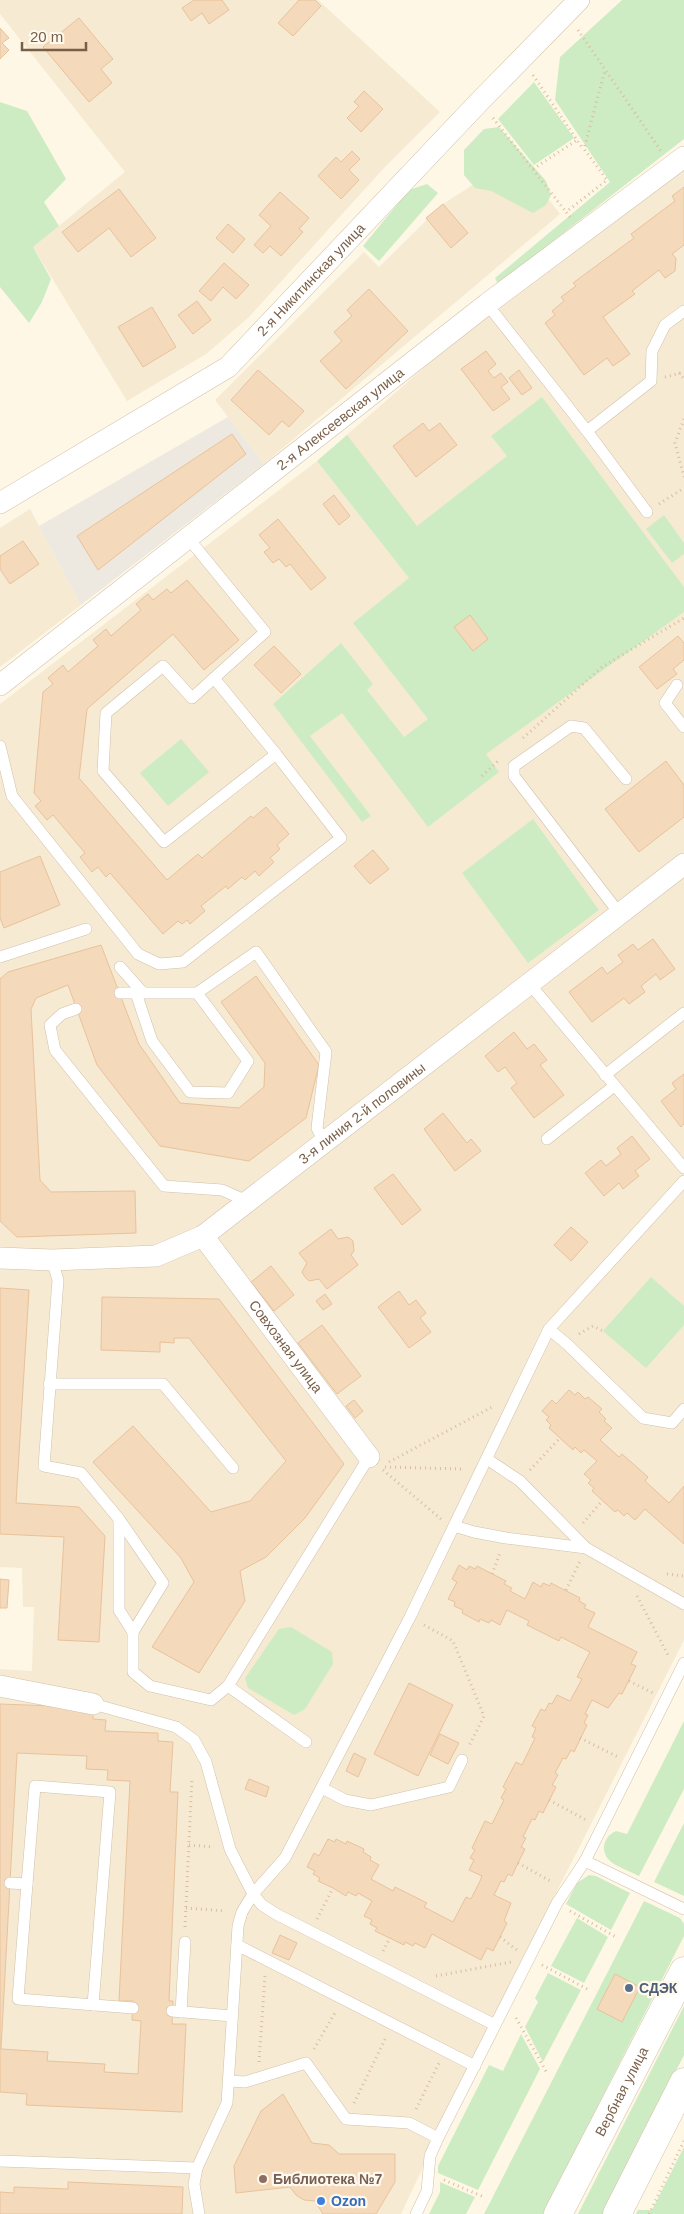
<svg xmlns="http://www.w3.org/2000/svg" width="684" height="2214" font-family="Arial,sans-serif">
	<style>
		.residential { fill: #f6ead3 }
		.industrial { fill: #ede8e0 }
		.green { fill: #ceecc3 }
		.building { fill: #f5d9bb; stroke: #e8c29b; fill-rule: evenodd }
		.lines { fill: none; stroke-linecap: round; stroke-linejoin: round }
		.service-casing { stroke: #d0c0aa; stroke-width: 12 }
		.minor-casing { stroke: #d0c0aa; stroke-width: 22 }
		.secondary-casing { stroke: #d3c1a8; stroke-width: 29 }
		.path { stroke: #dabd9e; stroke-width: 3; stroke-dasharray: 1 4; stroke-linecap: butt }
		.service { stroke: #fff; stroke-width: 11 }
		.minor { stroke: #fff; stroke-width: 21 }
		.secondary { stroke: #fff; stroke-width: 28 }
		.service-dot { fill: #5c6f8a; stroke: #fffaed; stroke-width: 2 }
		.education-dot { fill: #8d6e63; stroke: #fffaed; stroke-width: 2 }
		.shop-dot { fill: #3f7fe0; stroke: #fffaed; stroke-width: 2 }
		.labels { text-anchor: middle; stroke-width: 4.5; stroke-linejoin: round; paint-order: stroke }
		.street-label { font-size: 14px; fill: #795f48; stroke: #fffaed }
		.service-label { font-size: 14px; font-weight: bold; fill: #4e5e75; stroke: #fffaed; text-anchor: start }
		.education-label { font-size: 14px; font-weight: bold; fill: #785e54; stroke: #fffaed; text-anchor: start }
		.shop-label { font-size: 14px; font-weight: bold; fill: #366cbe; stroke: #fffaed; text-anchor: start }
	</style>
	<rect width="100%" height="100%" fill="#fef7e5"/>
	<g class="residential">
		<polygon points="0,0 318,0 440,112 383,169 249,317 206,354 127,401 33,247 125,172 0,14"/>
		<polygon points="516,157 560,214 264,464 215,400 364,252 379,267 443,204"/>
		<polygon points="684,167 684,1640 497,2010 401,2214 0,2214 0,1669 32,1671 34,1607 23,1607 22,1568 0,1567 0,704 317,461 482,317"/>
		<polygon points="30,509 81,605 0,667 0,528"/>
	</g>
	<polygon class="industrial" points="228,417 264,464 81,605 39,526"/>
	<g class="green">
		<polygon points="622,0 684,0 684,139 498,284 495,278 610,182 555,100 560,57"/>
		<polygon points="534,82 574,138 534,165 498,119"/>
		<polygon points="0,102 27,111 66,179 44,202 59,226 33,247 51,279 42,302 29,323 0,287"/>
		<polygon points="499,127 546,181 551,195 546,205 533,213 491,191 475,188 464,175 464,150 484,129"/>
		<polygon points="427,184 438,193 379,261 363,246 409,190"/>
		<polygon points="542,397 684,587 684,612 486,754 499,772 428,827 342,713 310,736 371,816 362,822 273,704 341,643 373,684 367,690 404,737 428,719 353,623 409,578 317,461 347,435 417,526 507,456 491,436"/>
		<polygon points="664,515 684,543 684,554 672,563 646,529"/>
		<polygon points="181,739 209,772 168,806 140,773"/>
		<polygon points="533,819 599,910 528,963 462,873"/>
		<polygon points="651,1277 684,1306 684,1325 646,1368 603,1331"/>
		<polygon points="291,1627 332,1652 333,1664 305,1709 294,1715 248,1688 245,1678 279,1629"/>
		<path d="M684,1721v68l-45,87c-9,-5 -22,-9 -29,-15 -11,-10 -6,-25 6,-30l11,3z"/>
		<polygon points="684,1823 684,1896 654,1882"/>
		<polygon points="589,1875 596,1876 630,1893 611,1930 566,1904 577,1883"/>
		<polygon points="644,1901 680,1918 684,1924 684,1936 543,2214 484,2214"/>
		<polygon points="577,1918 608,1937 584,1983 551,1966"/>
		<polygon points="548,1973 581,1990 543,2062 525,2027 538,2002 535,1998"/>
		<polygon points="684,2006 684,2055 603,2214 578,2214"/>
		<polygon points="521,2034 540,2069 478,2190 438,2173 438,2166 489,2065 503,2071"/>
		<polygon points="684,2147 684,2214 636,2214 638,2210 652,2210"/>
		<polygon points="440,2182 475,2197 466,2214 429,2214 440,2192"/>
	</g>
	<g class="building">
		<polygon points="194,0 222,0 229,10 209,24 202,13 191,21 182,8"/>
		<polygon points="299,0 315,0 321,6 293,36 278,23"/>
		<polygon points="79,18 113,59 101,69 112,83 89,102 43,47"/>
		<polygon points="0,28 9,38 2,43 9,50 0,59"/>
		<polygon points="364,91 383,109 361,132 347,118 359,106 354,102"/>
		<polygon points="352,151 360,159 349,170 359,180 341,199 318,176 336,157 341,162"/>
		<polygon points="684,187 684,245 672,254 676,258 675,271 665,278 659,270 632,291 635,294 603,317 630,354 613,366 607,358 584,375 545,323 555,315 552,311 564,301 561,297 576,286 573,283 634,238 631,234 675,201 672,196"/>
		<polygon points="119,189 156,238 131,257 109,228 78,252 62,232"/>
		<polygon points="280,192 309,218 299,229 303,232 281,256 270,246 263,253 254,245 271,226 259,215"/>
		<polygon points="443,204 468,233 451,248 426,218"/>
		<polygon points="228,224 245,239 233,253 216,238"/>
		<polygon points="224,263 249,285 236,299 223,287 211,301 199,291"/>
		<polygon points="369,289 408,331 346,389 320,361 342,341 334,332 352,316 347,310"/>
		<polygon points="197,301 211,320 193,334 178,315"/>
		<polygon points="152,307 176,347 143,367 118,327"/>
		<polygon points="486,351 496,364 488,371 494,378 501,373 508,382 501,387 510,399 493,411 461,369"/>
		<polygon points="258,370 304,411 289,427 282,421 269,435 231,400"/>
		<polygon points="519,370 532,388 522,395 509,378"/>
		<polygon points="423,423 429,431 440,423 457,445 416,477 393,446"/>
		<polygon points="232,434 246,454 98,570 77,536"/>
		<polygon points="334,495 350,516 339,525 323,504"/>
		<polygon points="278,519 326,578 311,590 290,564 286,567 279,559 273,563 264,552 270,548 259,535"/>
		<polygon points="23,541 39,564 10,584 0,569 0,556"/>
		<polygon points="187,580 239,640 204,670 173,634 87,709 79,778 167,880 198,854 202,858 251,816 253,818 266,807 289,834 277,845 280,849 270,858 274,862 259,876 255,871 245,880 242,877 228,889 226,886 201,906 205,911 190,924 187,920 182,924 178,921 163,934 110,873 106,877 98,867 92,872 80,857 85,853 53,815 47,820 35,806 41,801 34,793 43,692 53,684 48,678 63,665 68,672 98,646 93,640 106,629 111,636 141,610 136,604 148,594 153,600 167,589 171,593"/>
		<polygon points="470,615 488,639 473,651 454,627"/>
		<polygon points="678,636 684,643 684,660 673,669 677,674 657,689 639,667"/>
		<polygon points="274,646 301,674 281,693 254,665"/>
		<polygon points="666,761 684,785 684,817 639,852 605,809"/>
		<polygon points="373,850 389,869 370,884 354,866"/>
		<polygon points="40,856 60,905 4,928 0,918 0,872"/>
		<polygon points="653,939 675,969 660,980 656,974 641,986 645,992 629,1004 624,998 592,1022 569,992 602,967 607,974 623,962 618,955 633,944 638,950"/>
		<polygon points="101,945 139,1044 180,1103 239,1108 264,1087 265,1063 221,1002 256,976 319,1065 306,1118 249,1161 160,1146 97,1065 68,985 36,998 31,1009 40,1180 51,1192 135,1191 136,1233 17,1237 0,1221 0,979 8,972"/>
		<polygon points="514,1032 527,1049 534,1044 547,1060 540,1065 564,1095 534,1118 511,1088 517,1083 505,1067 498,1072 485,1056"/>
		<polygon points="684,1074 684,1124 681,1127 661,1101 676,1089 672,1083"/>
		<polygon points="443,1113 467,1143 471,1139 481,1151 455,1171 424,1129"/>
		<polygon points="632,1136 650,1159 635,1171 639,1176 623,1189 619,1183 604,1196 585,1173 601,1160 606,1166 621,1154 617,1148"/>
		<polygon points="393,1174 421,1210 402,1225 374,1188"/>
		<polygon points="571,1227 588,1242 571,1261 554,1245"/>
		<polygon points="331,1229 338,1239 348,1237 353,1241 354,1251 351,1255 358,1265 327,1289 319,1279 309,1281 305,1277 302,1272 307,1263 299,1253"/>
		<polygon points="271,1266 294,1295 274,1311 251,1282"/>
		<polygon points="0,1288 29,1290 16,1503 79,1507 105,1536 99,1642 58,1640 64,1537 0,1534"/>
		<polygon points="399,1291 409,1305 416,1300 426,1313 420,1318 431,1332 409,1348 378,1307"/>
		<polygon points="325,1294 332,1304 323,1310 316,1301"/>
		<polygon points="102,1297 219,1299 344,1464 305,1518 266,1557 240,1571 245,1601 199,1673 152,1647 194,1582 181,1558 93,1462 133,1426 211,1512 250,1501 286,1461 189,1338 174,1338 174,1343 160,1342 160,1352 101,1350"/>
		<polygon points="322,1325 361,1376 337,1394 298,1343"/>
		<polygon points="569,1390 575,1395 578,1392 585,1399 588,1397 602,1409 599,1412 606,1419 604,1421 612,1428 600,1440 619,1457 622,1454 648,1477 645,1481 669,1503 684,1486 684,1544 645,1509 635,1520 627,1513 624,1516 618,1510 615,1512 592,1491 594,1488 588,1483 591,1480 584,1474 597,1461 584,1450 581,1453 575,1447 573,1450 560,1438 549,1428 551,1425 546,1420 549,1417 542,1411 552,1400 556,1404"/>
		<polygon points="354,1400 363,1411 355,1418 346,1406"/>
		<polygon points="459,1565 467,1570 469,1566 475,1569 477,1566 506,1581 504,1584 512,1588 510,1591 525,1599 533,1582 541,1587 543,1583 550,1586 551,1583 580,1598 579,1601 586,1605 584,1608 595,1613 588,1627 637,1652 631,1664 636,1666 622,1694 619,1693 608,1708 592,1700 585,1714 588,1715 584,1723 587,1725 574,1752 571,1750 566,1759 563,1758 555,1773 558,1775 552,1785 556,1787 543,1813 539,1811 535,1820 532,1819 523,1837 526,1838 521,1847 525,1849 518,1863 512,1876 508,1874 504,1882 501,1881 494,1895 511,1903 504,1921 507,1923 493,1951 487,1948 481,1960 432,1934 425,1948 415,1943 413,1946 405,1942 404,1945 375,1931 377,1928 370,1924 372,1920 364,1916 372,1901 358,1893 356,1896 348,1892 346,1896 333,1888 318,1881 320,1878 313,1874 315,1871 307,1867 314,1853 319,1856 328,1839 335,1842 336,1839 346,1844 347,1841 364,1849 363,1852 371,1857 370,1860 379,1865 371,1879 393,1891 395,1887 427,1903 424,1907 453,1922 466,1897 471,1899 480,1881 482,1876 469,1870 474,1860 470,1858 475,1850 472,1848 485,1821 492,1824 504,1800 501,1798 506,1789 503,1787 516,1762 522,1765 535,1738 532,1737 536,1728 532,1726 541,1709 545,1711 549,1703 552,1704 557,1695 570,1701 582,1679 577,1677 590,1652 561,1637 559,1641 527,1625 529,1621 507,1610 500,1625 491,1620 489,1623 480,1619 479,1622 462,1613 463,1610 454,1606 455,1602 448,1599 457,1582 452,1579"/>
		<polygon points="0,1579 9,1580 7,1608 0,1608"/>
		<polygon points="409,1683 453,1705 418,1776 374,1754"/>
		<path d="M0,1704l80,3 13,5v7l13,1 -1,11 53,2v8l15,1 -3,50h8l-9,209h4l-1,23h14l-4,88 -156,-7 1,-11 -27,-2zM17,1753l70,3 -1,13 22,1 -1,10 23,1 -11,220h14l-1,19 9,1 -3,53 -34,-2 1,-8 -58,-3 1,-9 -47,-3z"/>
		<polygon points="440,1734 459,1743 448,1764 430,1755"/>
		<polygon points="354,1753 366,1759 358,1777 346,1771"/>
		<polygon points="249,1779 269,1787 266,1797 245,1789"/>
		<polygon points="280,1935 297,1943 289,1960 272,1953"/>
		<polygon points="615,1974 640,1987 622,2022 597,2009"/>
		<polygon points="283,2094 312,2143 329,2145 339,2154 395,2154 395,2182 376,2214 323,2214 315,2201 304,2200 296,2195 290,2187 236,2193 234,2166 261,2111"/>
		<polygon points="68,2182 183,2187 182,2214 0,2214 0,2192 14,2193 14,2187 68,2189"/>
	</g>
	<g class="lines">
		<g class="service-casing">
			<g id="service">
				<polyline points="487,304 587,431 651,381 652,351 665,325 684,311"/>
				<polyline points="587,431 647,512"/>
				<polyline points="189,539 265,632 192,698 163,666 106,713 103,771 164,842 276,754"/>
				<polyline points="677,685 665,703 684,727"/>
				<polyline points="0,746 12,796 138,954 159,964 183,962 341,838 276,754 214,678"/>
				<polyline points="619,913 514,776 514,766 571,726 584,728 626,779"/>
				<polyline points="0,957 86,929"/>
				<polyline points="120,967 143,993"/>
				<polyline points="528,982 684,1168"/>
				<polyline points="120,993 197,993 256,952 326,1052 317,1128 324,1142"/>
				<polyline points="136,993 152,1041 190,1092 228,1093 248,1061 197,993"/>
				<polyline points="76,1009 62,1014 50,1025 55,1050 164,1186 222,1190 247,1201"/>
				<polyline points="605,1075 684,1013"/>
				<polyline points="547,1139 614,1086"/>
				<polyline points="52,1260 58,1280 44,1466 81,1473 119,1519 163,1583 133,1632 133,1672 150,1686 211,1700 228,1686 369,1457"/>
				<polyline points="549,1329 568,1345 643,1418 672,1423 684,1409"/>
				<polyline points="49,1384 163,1384 233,1468"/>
				<polyline points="487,1459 520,1481 586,1548"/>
				<polyline points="119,1519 119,1610 133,1632"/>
				<polyline points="454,1526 474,1532 506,1538 586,1548 684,1604"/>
				<polyline points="228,1686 306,1742"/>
				<polyline points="93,1704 176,1727 194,1740 206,1762 230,1849 253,1894 242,1912 238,1926 227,2103 197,2168 194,2184 199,2214"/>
				<polyline points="322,1788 345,1800 371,1805 449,1787 462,1760"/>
				<polyline points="585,1861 684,1909"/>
				<polyline points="10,1883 27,1884 35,1786 110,1792 93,2005"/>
				<polyline points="27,1884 18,1999 133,2008"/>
				<polyline points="237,1945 475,2066"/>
				<polyline points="172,2011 232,2016"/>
				<polyline points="181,2012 185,1942"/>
				<polyline points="495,2025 276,1914 262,1905 253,1894 285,1858 410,1617 549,1329 684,1181"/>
				<polyline points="230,2081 245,2082 306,2063 346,2119 409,2123 438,2138"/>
				<polyline points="0,2161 197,2168"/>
				<polyline points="416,2214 427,2191 430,2156 438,2138 557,1903 585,1861 684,1663"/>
			</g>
		</g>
		<g class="minor-casing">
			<g id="minor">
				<path id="s1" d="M0,503l228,-136 252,-266 99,-101"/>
				<path id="s2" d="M0,685l487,-381 197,-147"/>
				<path id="s3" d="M203,1236l166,221"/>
				<path id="s4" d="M0,1258l52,2 104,-4 47,-20 481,-372"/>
				<polyline points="0,1686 93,1704"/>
			</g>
		</g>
		<g class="secondary-casing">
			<g id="secondary">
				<path id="s5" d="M558,2214l126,-243"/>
				<polyline points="617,2214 684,2082"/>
			</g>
		</g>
		<g class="path">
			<polyline points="578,30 661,151"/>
			<polyline points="533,75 583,149"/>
			<polyline points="493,118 566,212"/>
			<polyline points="533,169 577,140"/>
			<polyline points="570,217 566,212 607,180 584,149 605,70"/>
			<polyline points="679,373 684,379"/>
			<polyline points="665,377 684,372"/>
			<polyline points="684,419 675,443 684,477"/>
			<polyline points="659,504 684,488"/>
			<polyline points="523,738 602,667 684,618"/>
			<polyline points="482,776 498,761"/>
			<polyline points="579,1334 593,1326 603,1331"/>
			<polyline points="389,1462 494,1406"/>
			<polyline points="385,1467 464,1469"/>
			<polyline points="383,1470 441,1519"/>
			<polyline points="530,1470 560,1438"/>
			<polyline points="583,1523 602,1501"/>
			<polyline points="492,1574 500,1553"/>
			<polyline points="667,1574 684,1576"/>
			<polyline points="566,1590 580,1561"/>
			<polyline points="637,1596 669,1657"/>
			<polyline points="424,1625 453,1641 484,1716 469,1746"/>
			<polyline points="629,1681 653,1693"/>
			<polyline points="580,1738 620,1758"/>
			<polyline points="549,1800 588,1821"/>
			<polyline points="189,1845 214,1847"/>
			<polyline points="518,1863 552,1882"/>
			<polyline points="186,1908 225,1911"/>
			<polyline points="570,1911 616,1937"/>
			<polyline points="317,1919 333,1888"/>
			<polyline points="185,1927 192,1778"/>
			<polyline points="500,1937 517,1950"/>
			<polyline points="383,1951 390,1938"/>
			<polyline points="542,1965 589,1990"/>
			<polyline points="436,1976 511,1962"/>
			<polyline points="516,2018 547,2073"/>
			<polyline points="314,2049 336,2011"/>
			<polyline points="259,2062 265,1976"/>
			<polyline points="354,2103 386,2037"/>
			<polyline points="416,2109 439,2063"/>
			<polyline points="444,2180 484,2197"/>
			<polyline points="649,2214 684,2141"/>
		</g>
		<use href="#service" class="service"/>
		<use href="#minor" class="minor"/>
		<use href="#secondary" class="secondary"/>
	</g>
	<circle class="service-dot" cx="629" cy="1988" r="5"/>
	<circle class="education-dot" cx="263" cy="2179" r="5"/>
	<circle class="shop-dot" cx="321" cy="2201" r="5"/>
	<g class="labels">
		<g class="street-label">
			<text dy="5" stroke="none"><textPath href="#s1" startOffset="386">2-я Никитинская улица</textPath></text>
			<text dy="5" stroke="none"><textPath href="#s2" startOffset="432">2-я Алексеевская улица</textPath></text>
			<text dy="5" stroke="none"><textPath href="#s4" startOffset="408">3-я линия 2-й половины</textPath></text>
			<text dy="5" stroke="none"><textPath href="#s3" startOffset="138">Совхозная улица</textPath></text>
			<text dy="5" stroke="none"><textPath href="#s5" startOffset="138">Вербная улица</textPath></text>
		</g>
		<g class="service-label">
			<text x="639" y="1993">СДЭК</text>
		</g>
		<g class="education-label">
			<text x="273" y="2184">Библиотека №7</text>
		</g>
		<g class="shop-label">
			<text x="331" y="2206">Ozon</text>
		</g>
	</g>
	<path d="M22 42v8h64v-8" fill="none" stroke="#795f48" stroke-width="2.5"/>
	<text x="30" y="42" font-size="15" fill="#795f48" stroke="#fffaed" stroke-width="4" paint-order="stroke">20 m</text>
</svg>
